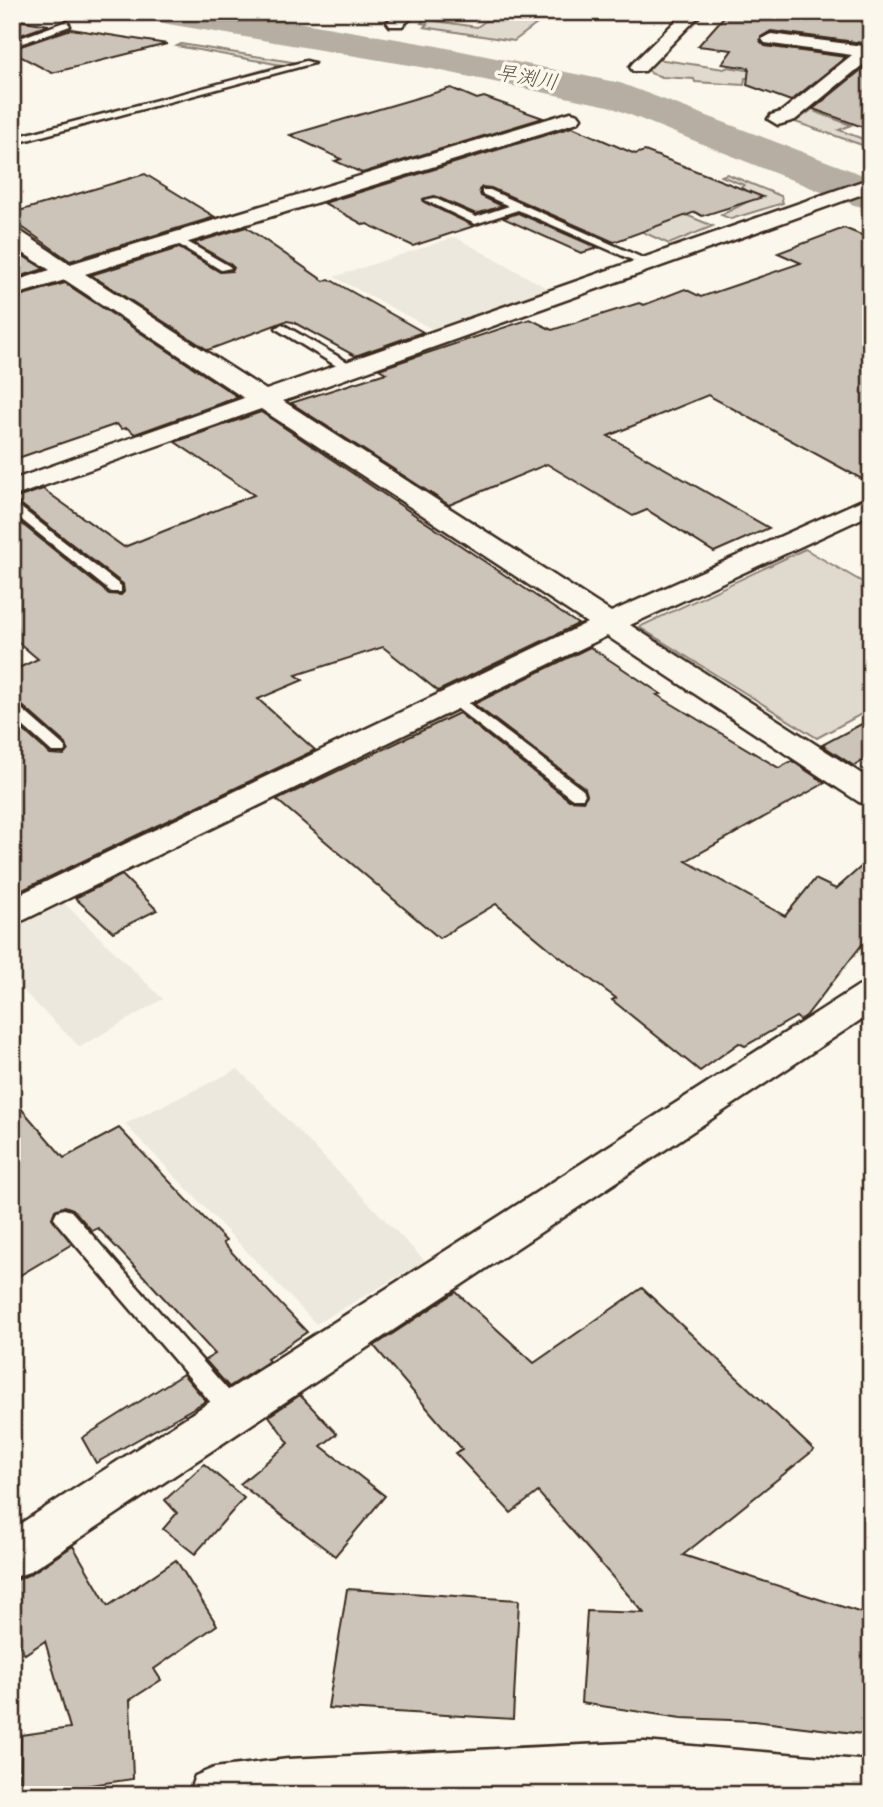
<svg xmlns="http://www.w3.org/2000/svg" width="883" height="1807" font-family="Pangolin,'Klee One',sans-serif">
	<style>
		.built { fill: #ede8dd }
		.green { fill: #dfd9ce; stroke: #8d8276; stroke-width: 2 }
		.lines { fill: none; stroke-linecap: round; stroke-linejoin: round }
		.river { fill: #b6aea2; fill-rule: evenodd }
		.building { fill: #ccc4b9; stroke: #3b2a1e; stroke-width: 2 }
		.service-casing { stroke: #3b2a1e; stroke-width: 5 }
		.minor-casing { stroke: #3b2a1e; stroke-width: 5 }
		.service { fill: #fbf7ec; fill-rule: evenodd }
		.minor { fill: #fbf7ec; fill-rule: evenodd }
		.labels { text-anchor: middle; stroke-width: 7; stroke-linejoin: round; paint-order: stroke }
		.far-water-label { font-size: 21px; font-style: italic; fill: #605246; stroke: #fbf7ec }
	</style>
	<rect width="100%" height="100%" fill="#fbf7ec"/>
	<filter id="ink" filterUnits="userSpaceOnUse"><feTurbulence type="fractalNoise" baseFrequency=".0143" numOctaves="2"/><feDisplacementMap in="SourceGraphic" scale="14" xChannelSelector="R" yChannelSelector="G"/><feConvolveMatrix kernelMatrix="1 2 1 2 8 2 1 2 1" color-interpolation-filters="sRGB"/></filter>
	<g filter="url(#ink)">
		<g class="built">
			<polygon points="455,237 549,289 432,329 334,277"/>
			<polygon points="64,903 163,999 80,1047 12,980 12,927"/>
			<polygon points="238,1069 425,1261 316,1324 125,1124"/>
		</g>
		<g class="green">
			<polygon points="419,12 446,12 436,21 477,27 491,17 537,24 514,41 424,27 427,24 421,23 424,19 412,17"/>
			<polygon points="181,44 298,63 246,78 242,76 281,65 177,46"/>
			<polygon points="657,59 724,69 728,67 797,78 745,78 744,85 695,82 694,79 662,77 650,73 648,68"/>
			<polygon points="820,104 828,106 816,112 851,125 839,130 871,142 871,148 795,122"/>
			<polygon points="727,174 781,196 783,203 731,219 721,215 757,197 740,188 744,185 721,176"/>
			<polygon points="674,210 713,226 669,244 632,227"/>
			<polygon points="805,549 871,587 871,709 817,738 639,627"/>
		</g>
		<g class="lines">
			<polygon class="river" points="149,12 239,12 432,45 620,83 871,178 871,209 854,205 608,106 432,69 168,24 154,20"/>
		</g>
		<g class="building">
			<polygon points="728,12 871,12 871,42 863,43 771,31 761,37 760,41 765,46 846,57 791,101 747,85 749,68 722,64 732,50 698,46"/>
			<polygon points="12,19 49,25 12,38"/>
			<polygon points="71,29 167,44 52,73 12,52 12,49"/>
			<polygon points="871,62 871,130 813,109"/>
			<polygon points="451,88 477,99 484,97 543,118 362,173 335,161 341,159 290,135"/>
			<polygon points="572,127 635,154 645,151 763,197 702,216 695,212 614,242 491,188 482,187 479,190 481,196 502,206 476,214 435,196 423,199 424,202 474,226 413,246 367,224 364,225 324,203"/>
			<polygon points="145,174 215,217 70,261 12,220 12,213"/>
			<polygon points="518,213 598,248 581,253 503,218"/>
			<polygon points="246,227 324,281 329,279 423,332 355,356 293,322 286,321 208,350 91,275 179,248 220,272 232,271 234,268 230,264 194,243"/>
			<polygon points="844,228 871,239 871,484 708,395 608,436 769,528 714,552 647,510 633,516 547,464 449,505 291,403 386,373 379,369 530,319 552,330 639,303 644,305 685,289 701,297 801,263 778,253"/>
			<polygon points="12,249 44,269 12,279"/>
			<polygon points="65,283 238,397 135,434 127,428 121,429 117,424 12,460 12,298"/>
			<polygon points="261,412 578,624 438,691 383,647 296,675 303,680 258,699 315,750 12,895 12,720 50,754 64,755 68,750 66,744 19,703 12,701 12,671 38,659 12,637 12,516 109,594 121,595 124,592 123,584 14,499 43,489 124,547 254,495 175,442"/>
			<polygon points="590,647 661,694 657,695 779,768 792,761 825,783 686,861 785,916 815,879 836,889 871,858 871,933 806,1016 800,1020 796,1017 745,1046 739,1043 700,1071 612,1000 616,998 556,954 496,904 439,938 277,800 459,713 569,800 583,801 587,795 585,788 474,704"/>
			<polygon points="871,719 871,756 854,766 822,745"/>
			<polygon points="122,875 157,910 113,932 75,898"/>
			<polygon points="12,1098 64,1158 119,1128 226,1241 223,1243 307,1332 267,1359 269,1361 229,1387 205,1360 215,1354 151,1284 98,1228 92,1231 73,1209 65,1206 55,1210 52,1218 72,1244 12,1280"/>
			<polygon points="642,1288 814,1450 683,1555 871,1616 871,1735 754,1721 681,1718 581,1703 587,1611 644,1613 538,1492 511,1513 455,1453 462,1449 374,1346 456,1292 534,1363"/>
			<polygon points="183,1374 206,1401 96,1463 82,1438"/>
			<polygon points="300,1395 337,1434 321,1446 385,1496 335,1556 240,1484 289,1443 269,1416"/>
			<polygon points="204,1464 244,1498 195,1554 163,1529 177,1513 165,1500"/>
			<polygon points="73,1546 108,1606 176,1560 217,1625 154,1669 161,1680 130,1700 133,1779 20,1795 21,1735 70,1728 45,1641 25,1654 12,1632 12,1582 30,1574"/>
			<polygon points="347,1589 519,1600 513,1719 328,1708"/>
		</g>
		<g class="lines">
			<g class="service-casing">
				<g id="service">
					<polygon points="67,21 70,26 12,47 12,41"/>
					<polygon points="306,61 314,63 12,144 12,138"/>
					<polygon points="482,190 490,190 656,264 646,266 518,210 475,224 425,200 434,198 476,217 509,206 482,194"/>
					<polygon points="177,236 229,266 231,268 221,270 173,241 172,239"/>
					<polygon points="282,324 356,367 358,370 348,373 278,330 276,328"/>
					<polygon points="12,501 121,586 121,592 111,592 12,512"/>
					<polygon points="454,694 459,696 583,790 585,794 583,798 571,798 449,702 446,699 449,696"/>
					<polygon points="12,703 17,705 64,746 66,749 64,752 52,752 12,716"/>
					<polygon points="64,1209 71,1211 241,1405 244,1412 241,1419 233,1422 225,1419 57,1223 54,1217 57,1211"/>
				</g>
			</g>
			<g class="minor-casing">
				<g id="minor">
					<polygon points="399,12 418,12 402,26 390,26 387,22"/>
					<polygon points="685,12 703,12 645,71 633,71 630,67 633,63"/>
					<polygon points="771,34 863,46 871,44 871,58 795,120 778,125 768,119 771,115 781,112 852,55 765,43 762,39"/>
					<polygon points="571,112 578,114 581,118 578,122 85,274 266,390 871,178 871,191 283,401 611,612 871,496 871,514 630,625 871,780 871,805 859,802 607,636 24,920 12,924 12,898 587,623 261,409 12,497 12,480 244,398 65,280 12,296 12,282 50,270 12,246 12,230 20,231 70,264"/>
					<polygon points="871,982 871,1013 29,1572 12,1578 12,1529 858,986"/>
					<polygon points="644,1742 871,1761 871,1795 188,1795 195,1776 214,1768 288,1759"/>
				</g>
			</g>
			<use href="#service" class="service"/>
			<use href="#minor" class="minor"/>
		</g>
	</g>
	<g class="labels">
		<g class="far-water-label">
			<text transform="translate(527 77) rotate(10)" y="7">早渕川</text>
		</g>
	</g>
	<rect width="883" height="1807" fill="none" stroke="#fbf7ec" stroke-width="42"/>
	<rect x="21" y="21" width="841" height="1765" fill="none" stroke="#3b2a1e" stroke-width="2.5" filter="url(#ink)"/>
</svg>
